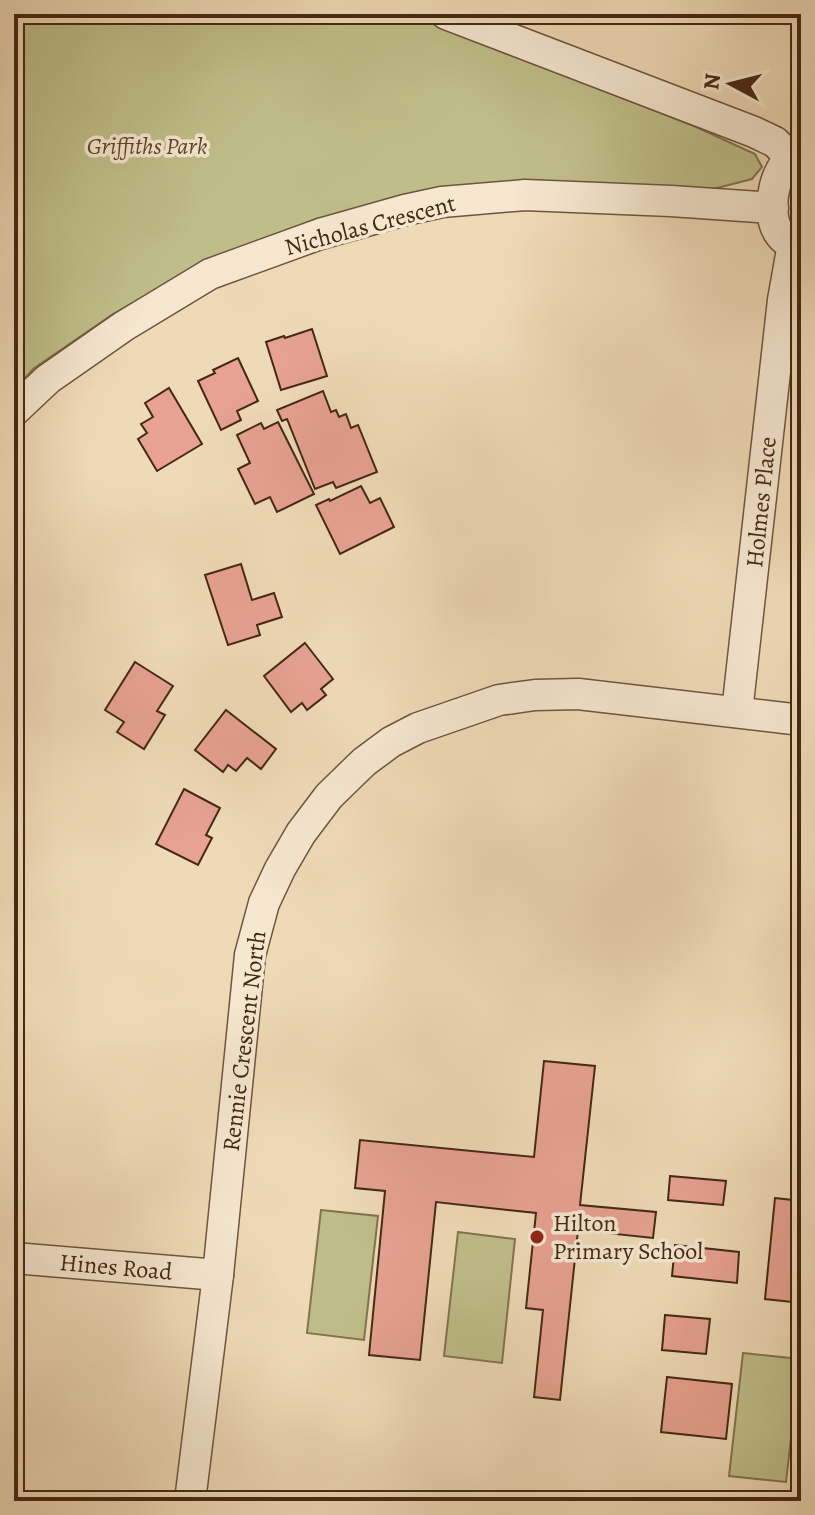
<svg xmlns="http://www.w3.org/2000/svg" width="815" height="1515" font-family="Alegreya,serif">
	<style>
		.green { fill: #bfbe8a; stroke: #82734f; stroke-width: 2 }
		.building { fill: #e7a291; stroke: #452814; stroke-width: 2 }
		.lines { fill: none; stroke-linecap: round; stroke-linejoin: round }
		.minor-casing { stroke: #70543d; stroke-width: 33 }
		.minor { stroke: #f5e7d0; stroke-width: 30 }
		.poi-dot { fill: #8f2418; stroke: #f5e7d0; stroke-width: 3 }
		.labels { text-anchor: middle; stroke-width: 7; stroke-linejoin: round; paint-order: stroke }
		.park-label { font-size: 24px; font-style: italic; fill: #5d462c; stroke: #f5e7d0 }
		.street-label { font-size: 24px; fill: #452814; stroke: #f5e7d0 }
		.poi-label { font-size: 24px; fill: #452814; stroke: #f5e7d0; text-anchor: start }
	</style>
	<rect width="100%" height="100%" fill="#efdab7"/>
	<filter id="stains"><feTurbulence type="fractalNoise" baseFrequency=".0025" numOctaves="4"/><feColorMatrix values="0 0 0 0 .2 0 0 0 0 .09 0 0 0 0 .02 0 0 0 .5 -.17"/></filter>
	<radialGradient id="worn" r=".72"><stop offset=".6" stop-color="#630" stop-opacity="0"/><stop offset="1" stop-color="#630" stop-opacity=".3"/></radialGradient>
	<g class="green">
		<polygon points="14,14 408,14 694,126 755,154 762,167 752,179 717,188 678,190 441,191 316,219 200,265 113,314 33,369 14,391"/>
		<polygon points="321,1210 378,1216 364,1340 307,1333"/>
		<polygon points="458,1232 515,1239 502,1363 444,1356"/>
		<polygon points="743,1353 800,1359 786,1482 729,1476"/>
		<polygon points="801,1410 801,1485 793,1484"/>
	</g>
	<g class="building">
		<polygon points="312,329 327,376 281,390 266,342 284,336 285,338"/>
		<polygon points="238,358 258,401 237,411 241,420 221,430 198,381 215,373 213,370"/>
		<polygon points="169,388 202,444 157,471 138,439 147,433 141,424 153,417 145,403"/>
		<polygon points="323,391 331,412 336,410 339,417 346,414 351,428 358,425 377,472 336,488 333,482 315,489 287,419 282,421 277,410"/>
		<polygon points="278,422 314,494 277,512 270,497 255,504 238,469 250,463 237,435 261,423 264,429"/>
		<polygon points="361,486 370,503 380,498 394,527 340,554 316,505 329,499 330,501"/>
		<polygon points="241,564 252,600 274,593 282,617 257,625 260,635 228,645 205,575"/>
		<polygon points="305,643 333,679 321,689 326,695 307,710 302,703 291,712 264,676"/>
		<polygon points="135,662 173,686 157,711 165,715 144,749 117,732 124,722 105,710"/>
		<polygon points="226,710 276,749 261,769 247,758 236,771 228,765 223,772 195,750"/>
		<polygon points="184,789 220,808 206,835 212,838 198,865 156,844"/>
		<polygon points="544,1061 595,1066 580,1205 656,1212 653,1238 578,1230 560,1400 534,1397 543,1310 526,1308 536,1213 436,1202 420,1360 369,1355 385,1191 355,1188 360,1140 534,1157"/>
		<polygon points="670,1176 726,1181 723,1205 668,1200"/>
		<polygon points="775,1198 801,1201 801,1303 765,1299"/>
		<polygon points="675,1245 739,1252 737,1283 672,1276"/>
		<polygon points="665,1315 710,1319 706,1354 662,1350"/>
		<polygon points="667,1377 732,1384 726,1439 661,1432"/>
		<polygon points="777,1493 801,1495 801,1501 777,1501"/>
	</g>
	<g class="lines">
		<g class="minor-casing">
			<g id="minor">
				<polyline points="446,14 754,132 775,142 791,158"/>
				<path d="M801,153c-6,3 -12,6 -16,11 -17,22 -22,79 16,81"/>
				<polyline points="14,411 48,379 124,326 210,274 320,234 405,210 442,202 525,195 671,201 773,208"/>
				<polyline points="737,712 783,300 793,244"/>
				<polyline points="14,1258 218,1275"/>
				<polyline points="190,1501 218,1275 250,955 264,903 280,869 301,833 329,796 364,762 391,742 418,728 499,700 535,695 578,694 801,720"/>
			</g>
		</g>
		<use href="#minor" class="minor"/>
	</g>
	<circle class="poi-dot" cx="537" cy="1237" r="8"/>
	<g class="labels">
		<g class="park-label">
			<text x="147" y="154">Griffiths Park</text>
		</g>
		<g class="street-label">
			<text transform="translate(370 225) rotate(-15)" y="8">Nicholas Crescent</text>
			<text transform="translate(761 502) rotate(-84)" y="8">Holmes Place</text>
			<text transform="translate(244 1041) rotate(-83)" y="8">Rennie Crescent North</text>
			<text transform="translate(116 1267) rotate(5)" y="8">Hines Road</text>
		</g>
		<g class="poi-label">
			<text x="553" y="1231">Hilton<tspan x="553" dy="28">Primary School</tspan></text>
		</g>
	</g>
	<rect width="815" height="1515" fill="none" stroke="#efdab7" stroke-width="48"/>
	<rect x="16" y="16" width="783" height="1483" fill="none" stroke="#452814" stroke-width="4"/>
	<rect x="24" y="24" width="767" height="1467" fill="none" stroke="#452814" stroke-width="2"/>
	<g transform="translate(731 84) rotate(277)" stroke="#f5e7d0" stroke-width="6" paint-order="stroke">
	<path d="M0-6L14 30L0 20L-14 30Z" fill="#452814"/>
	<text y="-12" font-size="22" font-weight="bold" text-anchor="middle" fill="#452814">N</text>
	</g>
	<rect width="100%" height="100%" filter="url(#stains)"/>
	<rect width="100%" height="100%" fill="url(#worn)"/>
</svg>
